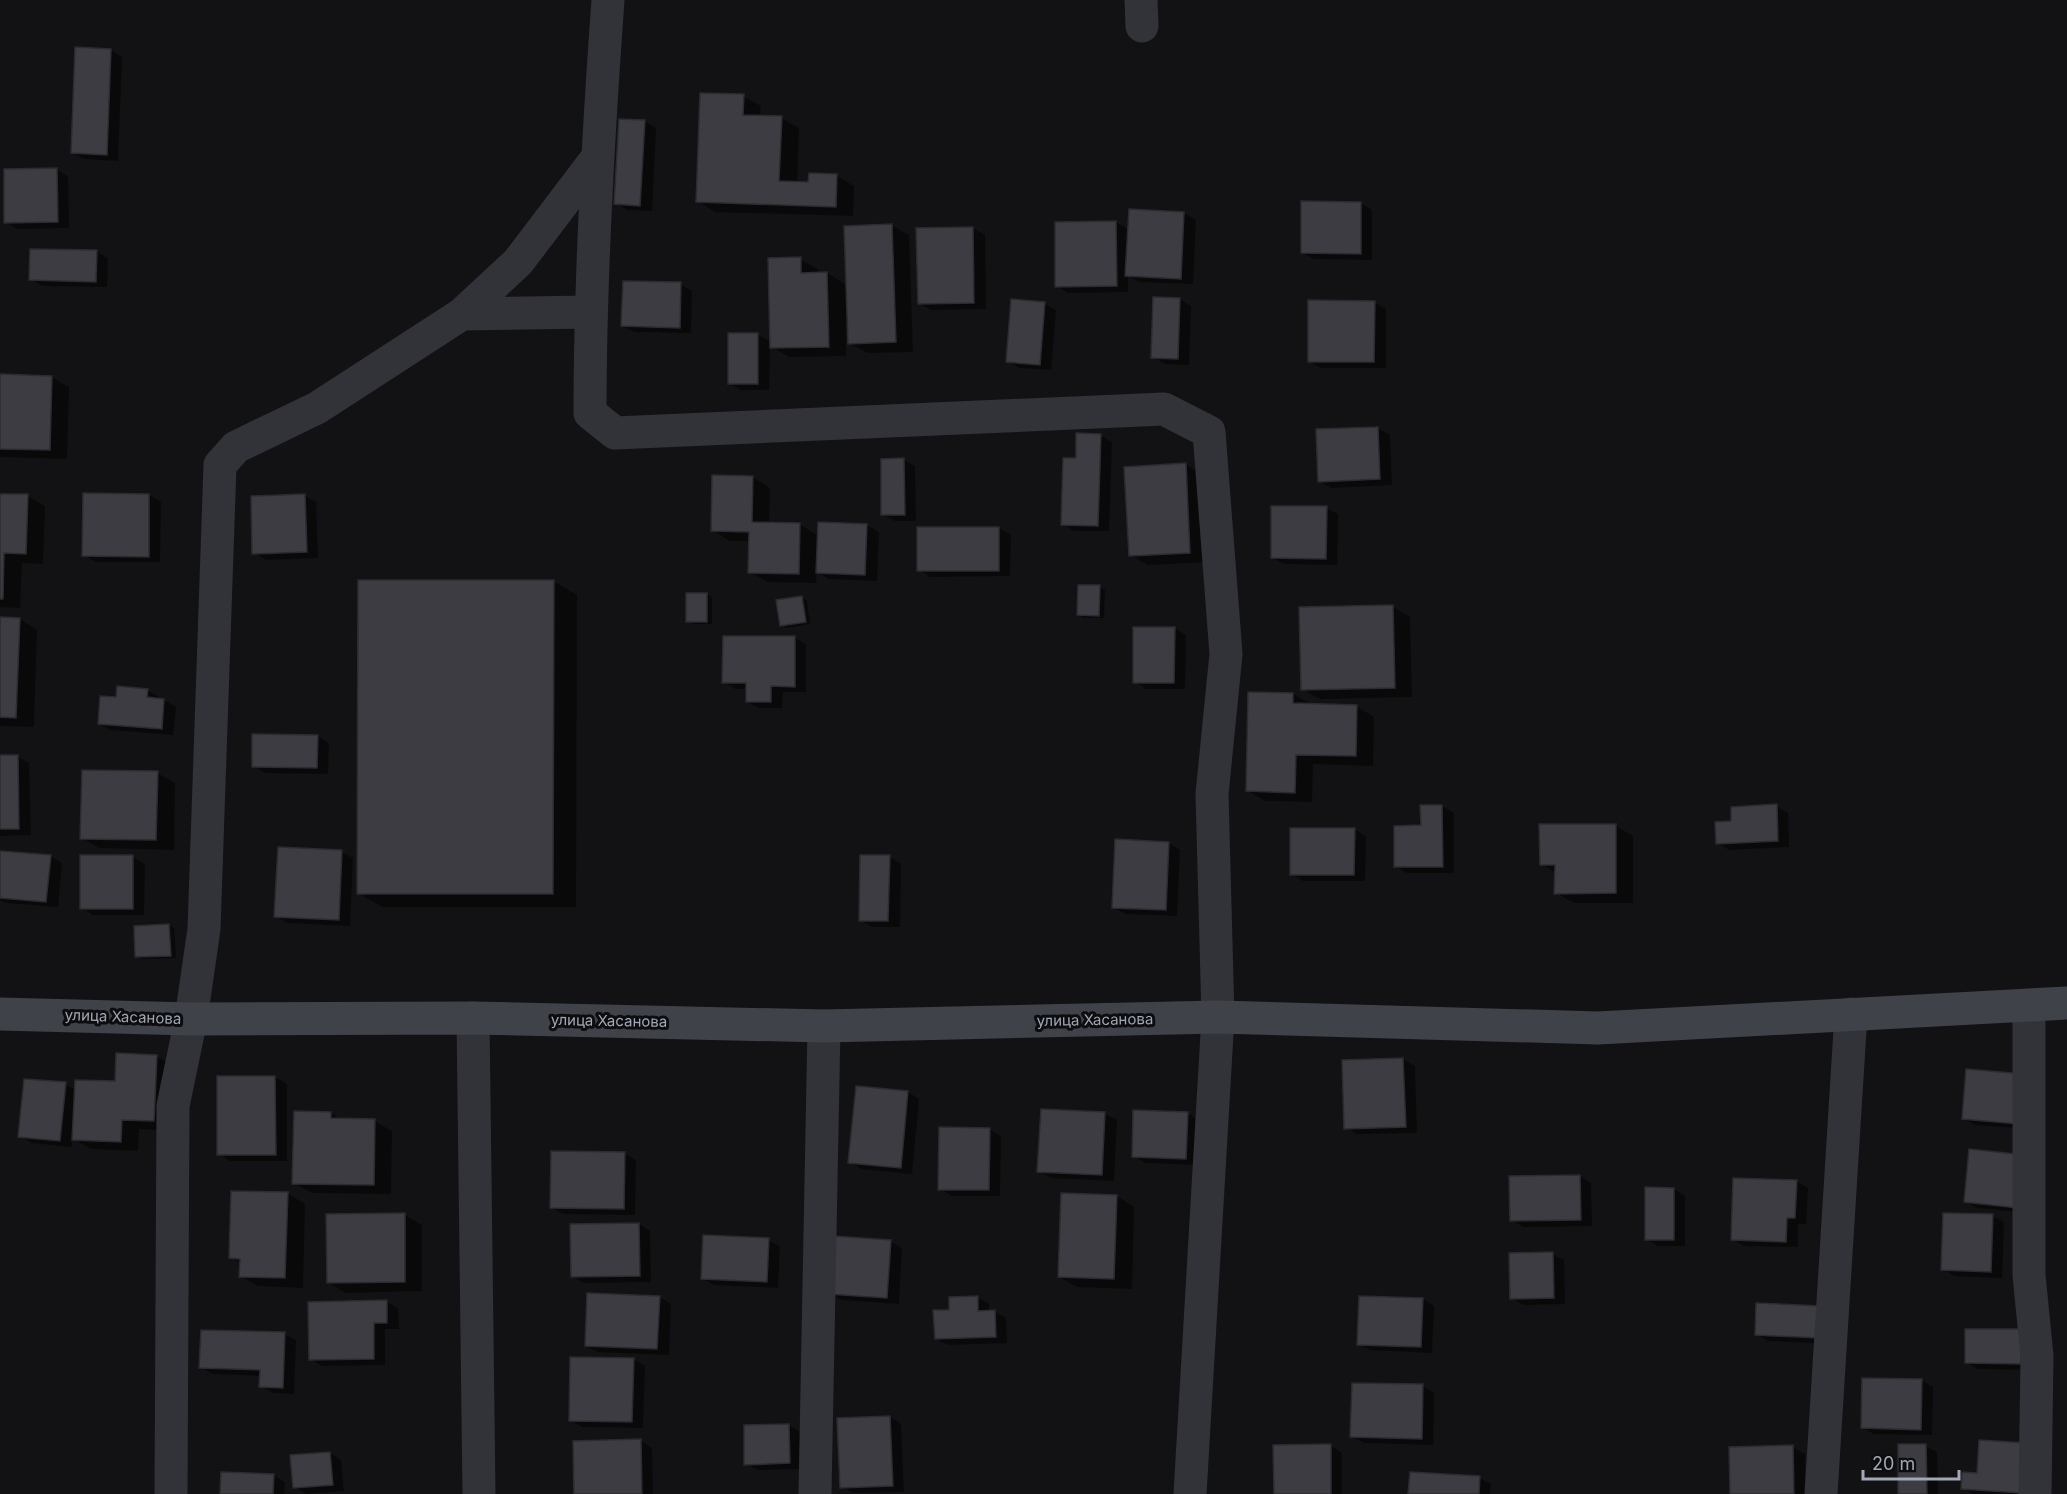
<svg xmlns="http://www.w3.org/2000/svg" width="2067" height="1494" font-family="Inter,sans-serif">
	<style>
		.shadow { fill: #0007 }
		.building { fill: #3c3c42; stroke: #2c2c30; stroke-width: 1.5 }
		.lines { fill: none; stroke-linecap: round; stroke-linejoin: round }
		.street { stroke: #323339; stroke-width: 33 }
		.secondary { stroke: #404249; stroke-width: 33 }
		.labels { text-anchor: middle; stroke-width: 6; stroke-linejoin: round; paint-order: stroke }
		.street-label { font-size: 15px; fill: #a2a7b6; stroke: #0d0d0f }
	</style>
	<rect width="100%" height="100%" fill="#121214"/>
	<g class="shadow">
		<polygon points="111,50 122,57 118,161 84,159 72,153"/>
		<polygon points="743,96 761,106 760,117 781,118 799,128 797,183 810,184 837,176 854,186 853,216 715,212 698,201"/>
		<polygon points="645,122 656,128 652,211 627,210 616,203"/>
		<polygon points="57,170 68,176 69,228 17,229 6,222"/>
		<polygon points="1361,203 1372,210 1372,260 1314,259 1302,253"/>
		<polygon points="1184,213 1196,220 1193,284 1139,282 1128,276 1128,292 1068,293 1057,286 1116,222 1129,230"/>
		<polygon points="891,225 909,235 913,352 867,353 849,343 848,318 846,318 846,356 789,357 770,346 769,390 741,390 729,383 758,335 772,342 800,259 818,269 818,274 827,273 847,285"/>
		<polygon points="973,228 985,235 986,309 931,310 919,303"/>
		<polygon points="97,252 108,258 107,287 42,286 31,279"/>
		<polygon points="680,284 692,291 691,333 635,332 623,326"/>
		<polygon points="1179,299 1191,306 1189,365 1165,364 1153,357"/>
		<polygon points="1375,303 1386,309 1386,368 1321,368 1309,361"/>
		<polygon points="1045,304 1056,310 1051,370 1019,368 1008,361"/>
		<polygon points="0,375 51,377 69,387 67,459 0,457"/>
		<polygon points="1378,428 1390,435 1392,485 1331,488 1319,481"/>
		<polygon points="1100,435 1112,442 1109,531 1074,531 1063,524 1078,459"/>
		<polygon points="904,460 915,466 916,521 895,521 883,515"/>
		<polygon points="1185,464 1203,475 1208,562 1148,565 1130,555"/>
		<polygon points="752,477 770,488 769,524 799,524 819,536 867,525 879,532 877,581 829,579 817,572 816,583 767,582 750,572 750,541 730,541 712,530"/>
		<polygon points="0,495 28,496 45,506 43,564 22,563 20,608 0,607"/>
		<polygon points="149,495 161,502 160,562 96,562 84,555"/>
		<polygon points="305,496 316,502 318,558 266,560 254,553"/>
		<polygon points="1326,508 1338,514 1337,565 1284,564 1272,558"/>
		<polygon points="919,528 999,528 1011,535 1010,576 930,577 919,570"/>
		<polygon points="553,581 577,595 576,907 382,907 358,893"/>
		<polygon points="1100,587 1105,590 1104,618 1084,618 1078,615"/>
		<polygon points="707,594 712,597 712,624 693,624 688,621"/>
		<polygon points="802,597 807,601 810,624 787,628 782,625"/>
		<polygon points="1393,607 1410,617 1412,697 1320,699 1302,689"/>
		<polygon points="0,619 20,619 37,630 34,727 0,726"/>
		<polygon points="1174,628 1186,635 1185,689 1146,689 1135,682"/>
		<polygon points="795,638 806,644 806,692 783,692 782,708 759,708 747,702 747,689 735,689 724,682"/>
		<polygon points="147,690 159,697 159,700 164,700 176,707 173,735 111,730 99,724 118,699"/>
		<polygon points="1293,694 1311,704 1356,706 1374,717 1373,766 1313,764 1312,802 1265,801 1248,791"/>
		<polygon points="318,736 329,743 328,774 265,773 253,766"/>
		<polygon points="0,757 18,757 29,763 31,835 0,836"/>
		<polygon points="157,773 175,783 174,850 99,848 82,838"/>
		<polygon points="1442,806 1454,813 1454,873 1407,873 1396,867 1422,827"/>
		<polygon points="1776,806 1788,813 1789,847 1729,850 1718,843 1733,823"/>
		<polygon points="1616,826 1633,836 1633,903 1574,903 1556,893 1556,873 1541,864"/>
		<polygon points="1354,829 1366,836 1365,881 1303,881 1291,874"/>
		<polygon points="1168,843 1180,850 1177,916 1125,914 1113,907"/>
		<polygon points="0,852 50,856 62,863 58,907 6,903 0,900"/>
		<polygon points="341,852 353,858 350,926 287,923 276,916"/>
		<polygon points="133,857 145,864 144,915 93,915 82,908"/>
		<polygon points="889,857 901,864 900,927 872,927 860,920"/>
		<polygon points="169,925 174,928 176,958 142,959 137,956"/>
		<polygon points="156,1056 174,1066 171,1131 139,1129 138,1151 91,1149 72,1138 72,1147 32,1143 20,1136 65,1084 76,1090 117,1083"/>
		<polygon points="1403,1059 1415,1066 1417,1133 1357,1134 1346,1128 1344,1061"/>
		<polygon points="1967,1070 2031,1129 1975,1125 1963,1118"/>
		<polygon points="275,1077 287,1084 287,1161 230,1161 219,1154 219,1078"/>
		<polygon points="908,1092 919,1099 912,1174 861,1169 850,1162"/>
		<polygon points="1042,1111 1105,1114 1117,1120 1114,1181 1051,1178 1039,1171"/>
		<polygon points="331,1113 342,1120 374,1121 392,1131 391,1194 312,1193 294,1183"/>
		<polygon points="1187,1113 1199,1120 1198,1165 1145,1163 1134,1156"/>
		<polygon points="989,1129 1001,1136 1000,1196 952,1196 940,1189"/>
		<polygon points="1971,1151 2029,1213 1977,1208 1965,1201"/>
		<polygon points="624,1153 636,1160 635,1215 563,1214 551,1207"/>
		<polygon points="1580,1176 1591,1183 1592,1226 1523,1227 1512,1220"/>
		<polygon points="1796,1181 1808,1188 1806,1224 1798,1224 1798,1247 1744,1246 1733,1239"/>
		<polygon points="1674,1189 1685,1196 1685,1246 1658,1246 1646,1239"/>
		<polygon points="287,1193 305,1204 303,1288 258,1286 240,1276 241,1263 231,1258"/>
		<polygon points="1117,1196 1134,1207 1132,1289 1077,1287 1059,1277"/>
		<polygon points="404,1215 422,1225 422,1291 346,1293 328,1282"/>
		<polygon points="1993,1216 2004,1222 2002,1278 1954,1276 1943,1269"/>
		<polygon points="639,1224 650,1231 651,1282 584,1283 572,1276"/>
		<polygon points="768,1240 780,1246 778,1288 714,1285 703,1279"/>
		<polygon points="890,1241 902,1248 899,1304 841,1300 830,1293"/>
		<polygon points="1552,1254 1564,1260 1565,1304 1523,1305 1512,1298"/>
		<polygon points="659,1297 671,1304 669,1355 598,1352 586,1346"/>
		<polygon points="977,1297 989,1304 989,1312 994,1311 1006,1318 1007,1343 948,1345 936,1339 951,1311"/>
		<polygon points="1423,1299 1434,1306 1432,1353 1370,1350 1358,1344"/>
		<polygon points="387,1302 398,1308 399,1329 385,1329 385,1365 322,1366 310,1359"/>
		<polygon points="1757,1305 1830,1344 1768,1341 1756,1334"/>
		<polygon points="2020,1331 2032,1370 1978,1369 1966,1362"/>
		<polygon points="284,1334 296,1340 294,1394 273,1393 261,1386 261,1376 213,1374 201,1367"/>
		<polygon points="633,1359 645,1366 643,1428 582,1427 571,1421"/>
		<polygon points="1921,1380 1933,1387 1932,1435 1874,1434 1863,1428"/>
		<polygon points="1422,1386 1434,1393 1433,1445 1364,1443 1352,1436"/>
		<polygon points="890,1417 901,1424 904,1492 853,1493 842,1487"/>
		<polygon points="788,1425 800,1432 801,1469 758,1470 746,1464"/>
		<polygon points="641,1441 652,1448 653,1494 576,1494"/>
		<polygon points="1331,1446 1342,1453 1342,1494 1275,1494"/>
		<polygon points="1925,1446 1937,1452 1938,1494 1900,1494"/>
		<polygon points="1793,1447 1805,1454 1805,1494 1731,1494"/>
		<polygon points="330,1453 341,1460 344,1491 306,1494 294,1487"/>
		<polygon points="273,1475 285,1482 284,1494 221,1494"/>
		<polygon points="1479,1478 1491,1484 1490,1494 1410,1494"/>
		<polygon points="1963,1488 2034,1494 1973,1494"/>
	</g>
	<g class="building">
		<polygon points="75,47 111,49 107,155 71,153"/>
		<polygon points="700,93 744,94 743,115 782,116 779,181 808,182 809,173 837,174 836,207 696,202"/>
		<polygon points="619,119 645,120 640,206 614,204"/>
		<polygon points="57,168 58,222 4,223 4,169"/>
		<polygon points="1301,201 1361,202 1361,254 1301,253"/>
		<polygon points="1129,209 1184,212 1181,279 1125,276"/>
		<polygon points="1116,221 1117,286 1055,287 1055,222"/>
		<polygon points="892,224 896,342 848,344 844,226"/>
		<polygon points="973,227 974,303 918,304 916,228"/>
		<polygon points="30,249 97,250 96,282 29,280"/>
		<polygon points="801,257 801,273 827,272 829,347 770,348 768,258"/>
		<polygon points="623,281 681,282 680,328 621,326"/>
		<polygon points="1153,297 1180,298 1178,359 1151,358"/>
		<polygon points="1011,299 1045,302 1040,365 1006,362"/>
		<polygon points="1308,300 1375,301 1374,362 1308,362"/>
		<rect x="728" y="333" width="30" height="51"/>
		<polygon points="0,374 52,376 50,450 0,449"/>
		<polygon points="1378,427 1380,479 1318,482 1316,429"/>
		<polygon points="1076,433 1101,434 1098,526 1061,525 1063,458 1076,458"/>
		<polygon points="904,458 905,515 881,515 881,459"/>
		<polygon points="1186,463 1190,553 1129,556 1124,467"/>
		<polygon points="712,475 753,476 752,522 800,523 799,574 748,573 749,532 711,531"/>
		<polygon points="83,493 149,494 149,557 82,556"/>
		<polygon points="0,494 28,494 26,554 4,553 3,599 0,599"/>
		<polygon points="305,494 307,552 252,554 251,496"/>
		<polygon points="1271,506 1327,506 1326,559 1271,558"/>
		<polygon points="818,522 867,524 865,575 816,573"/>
		<rect x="917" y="527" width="82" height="44"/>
		<polygon points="358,580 554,580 553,894 357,894"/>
		<polygon points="1078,585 1100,585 1099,616 1077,615"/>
		<rect x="686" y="593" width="21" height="29"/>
		<polygon points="802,596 806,622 780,626 776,600"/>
		<polygon points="1393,605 1395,688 1301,690 1299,607"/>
		<polygon points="0,617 20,618 16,718 0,717"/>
		<polygon points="1133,627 1175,627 1174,683 1133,683"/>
		<polygon points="723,636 795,636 795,687 771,686 771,702 746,702 746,683 722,683"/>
		<polygon points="117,686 148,689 147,697 164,699 162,729 98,724 100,696 116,697"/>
		<polygon points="1248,692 1293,693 1293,703 1357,705 1356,756 1296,755 1295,793 1246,791"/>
		<polygon points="252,734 318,735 317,768 252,767"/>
		<polygon points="0,755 18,755 19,829 0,829"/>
		<polygon points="82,770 158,771 156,840 80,839"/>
		<polygon points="1777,804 1778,841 1716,844 1715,822 1731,821 1731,807"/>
		<polygon points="1420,805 1442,805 1443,867 1394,867 1394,826 1421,825"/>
		<polygon points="1539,824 1616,824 1616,893 1554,894 1555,865 1540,865"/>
		<polygon points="1290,828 1355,828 1354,875 1290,875"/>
		<polygon points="1115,839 1169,842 1166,910 1112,908"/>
		<polygon points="278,847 342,850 339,920 274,917"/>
		<polygon points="0,851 51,855 46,902 0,898"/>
		<rect x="80" y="855" width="53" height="54"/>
		<polygon points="860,855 890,855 888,921 859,921"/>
		<polygon points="169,924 171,956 135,957 134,926"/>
		<polygon points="116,1053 157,1055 154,1121 122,1120 121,1142 72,1140 75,1080 115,1081"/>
		<polygon points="1403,1058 1406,1127 1344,1129 1342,1060"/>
		<polygon points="1966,1069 2023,1074 2019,1124 1962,1119"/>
		<polygon points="217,1076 275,1076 276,1155 217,1155"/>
		<polygon points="24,1079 66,1082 60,1141 18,1137"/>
		<polygon points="856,1086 908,1091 901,1168 848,1163"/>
		<polygon points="1041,1109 1105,1112 1102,1175 1037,1172"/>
		<polygon points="1133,1110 1188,1112 1186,1159 1132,1157"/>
		<polygon points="294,1111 331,1112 331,1118 375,1119 374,1185 292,1184"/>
		<polygon points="939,1127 990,1128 989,1190 938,1190"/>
		<polygon points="1969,1149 2024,1155 2018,1208 1964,1202"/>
		<polygon points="551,1151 625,1152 624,1209 550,1208"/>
		<polygon points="1580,1175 1581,1220 1510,1221 1509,1176"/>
		<polygon points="1733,1178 1797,1180 1795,1218 1787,1218 1786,1242 1731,1240"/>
		<polygon points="1645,1187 1674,1188 1674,1240 1645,1240"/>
		<polygon points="231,1191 288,1192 285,1278 239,1277 240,1259 229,1258"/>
		<polygon points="1061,1193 1117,1195 1114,1279 1058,1277"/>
		<polygon points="405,1213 405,1282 327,1283 326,1214"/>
		<polygon points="1943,1213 1993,1214 1991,1272 1941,1270"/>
		<polygon points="639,1223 640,1276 571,1277 570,1224"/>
		<polygon points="703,1235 769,1238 767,1282 701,1279"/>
		<polygon points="832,1236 891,1240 887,1298 828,1294"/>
		<polygon points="1553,1252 1554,1298 1510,1299 1509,1253"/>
		<polygon points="587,1293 660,1296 657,1349 585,1346"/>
		<polygon points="978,1296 978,1311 995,1310 996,1337 935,1339 933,1310 949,1310 949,1297"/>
		<polygon points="1359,1296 1423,1298 1421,1347 1357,1345"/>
		<polygon points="387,1300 387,1323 374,1323 374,1359 309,1360 308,1302"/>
		<polygon points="1756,1303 1821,1306 1819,1338 1755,1335"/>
		<polygon points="1965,1329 2021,1329 2021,1364 1965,1363"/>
		<polygon points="201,1330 285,1332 283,1388 259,1387 260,1370 199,1368"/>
		<polygon points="570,1357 634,1358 632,1422 569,1421"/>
		<polygon points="1862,1378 1922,1379 1921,1430 1861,1428"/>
		<polygon points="1352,1383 1423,1384 1422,1439 1350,1437"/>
		<polygon points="890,1416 893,1486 840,1488 837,1418"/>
		<polygon points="789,1424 790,1463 744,1465 744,1425"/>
		<polygon points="641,1439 642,1494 574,1494 573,1441"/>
		<polygon points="1979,1440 2026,1443 2022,1493 1961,1489 1962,1472 1977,1473"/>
		<polygon points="1331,1444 1331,1494 1274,1494 1273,1445"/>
		<polygon points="1898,1444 1926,1444 1927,1494 1898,1494"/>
		<polygon points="1793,1445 1794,1494 1730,1494 1729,1447"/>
		<polygon points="330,1452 333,1485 293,1488 290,1455"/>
		<polygon points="221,1472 274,1474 273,1494 220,1494"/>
		<polygon points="1410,1472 1480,1476 1479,1494 1408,1494"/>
	</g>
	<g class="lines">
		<g class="street">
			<path d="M608,0c-10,138 -18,275 -18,413l25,20 549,-24 45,23 17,222 -14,140 6,223 -28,477"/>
			<polyline points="1141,0 1142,26"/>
			<polyline points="462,314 518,262 597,158"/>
			<polyline points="2029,1005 2029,1275 2037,1356 2035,1494"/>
			<polyline points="473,1018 479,1494"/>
			<polyline points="171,1494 173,1106 191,1019 204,929 220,465 236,447 317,408 462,314 590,312"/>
			<polyline points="815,1494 824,1026"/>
			<polyline points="1821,1494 1851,1014"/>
		</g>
		<polyline class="secondary" points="0,1014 191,1019 473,1018 824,1026 1218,1017 1598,1028 2067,1003"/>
	</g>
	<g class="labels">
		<g class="street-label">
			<text transform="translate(123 1017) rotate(2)" y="5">улица Хасанова</text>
			<text transform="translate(1095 1020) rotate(-1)" y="5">улица Хасанова</text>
			<text transform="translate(609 1021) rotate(1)" y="5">улица Хасанова</text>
		</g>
	</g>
	<path d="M1863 1470v9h96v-9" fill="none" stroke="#a2a7b6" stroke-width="3"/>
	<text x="1872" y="1470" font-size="18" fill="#a2a7b6" stroke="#0d0d0f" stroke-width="4.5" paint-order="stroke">20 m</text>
</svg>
